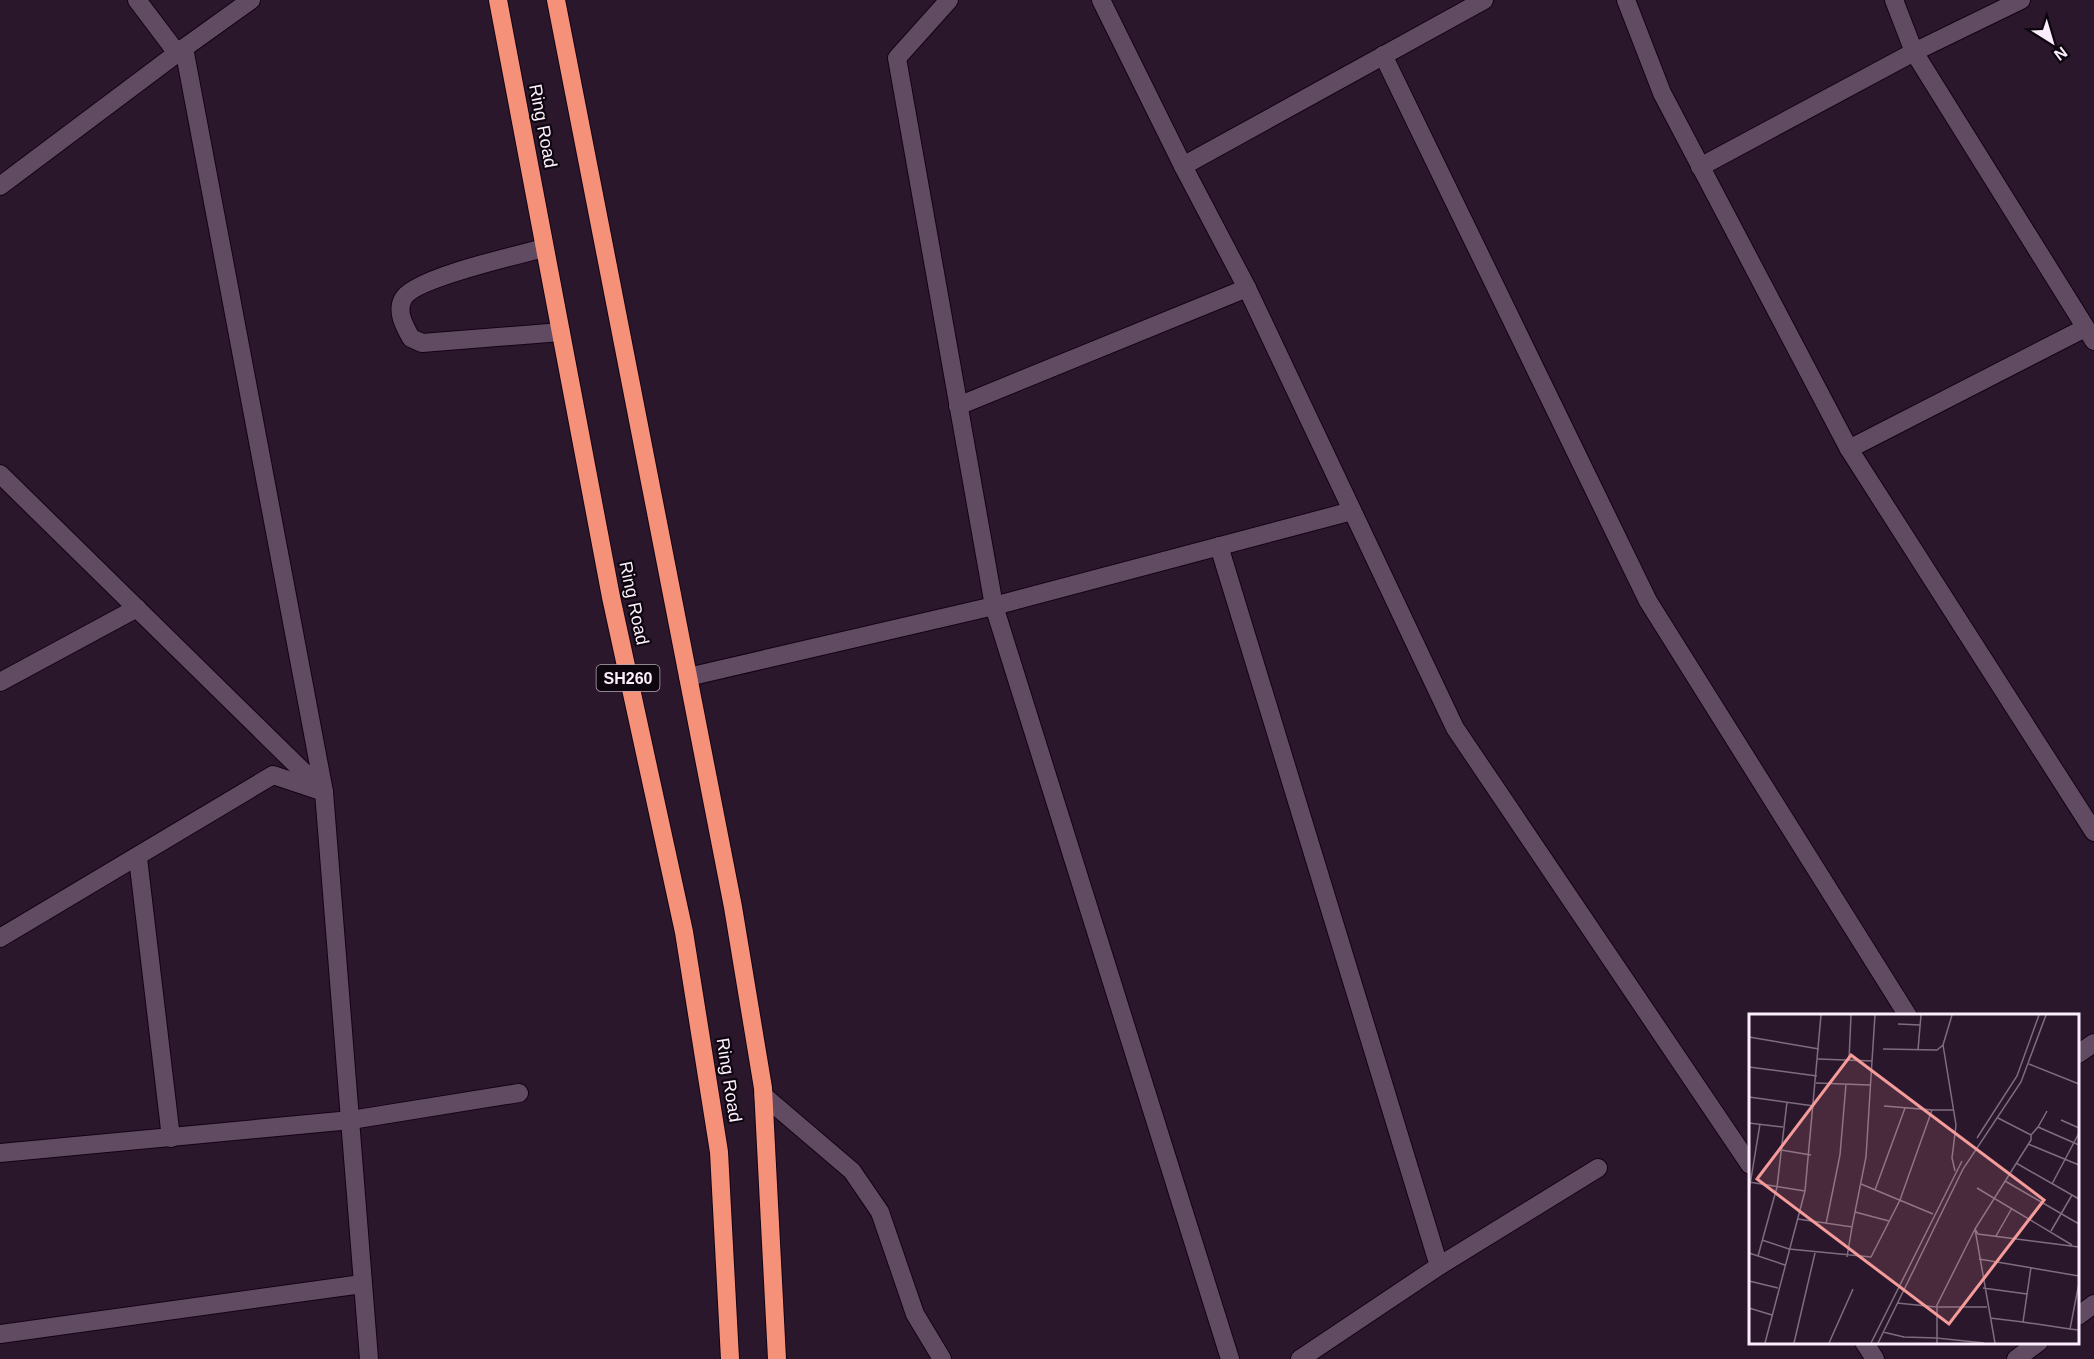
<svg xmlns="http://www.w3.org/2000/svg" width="2094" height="1359" font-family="Helvetica,sans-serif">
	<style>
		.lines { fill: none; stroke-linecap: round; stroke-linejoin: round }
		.lane-casing { stroke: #130314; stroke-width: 20 }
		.street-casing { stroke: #130314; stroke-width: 20 }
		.highway-casing { stroke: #130314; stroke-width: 20 }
		.lane { stroke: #614b63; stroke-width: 18 }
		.street { stroke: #614b63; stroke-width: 18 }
		.highway { stroke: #f59079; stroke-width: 18 }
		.labels { text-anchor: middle; stroke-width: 4.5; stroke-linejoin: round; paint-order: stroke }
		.shield { fill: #0e060f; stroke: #b5a8b5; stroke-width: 1.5 }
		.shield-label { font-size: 16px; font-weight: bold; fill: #fceefc }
		.street-label { font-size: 18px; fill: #fceefc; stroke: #0e060f }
		.inset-road { fill: none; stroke: #7f6d7f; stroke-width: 1.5 }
		.view { fill: #f59b99; fill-opacity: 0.15; stroke: #f59b99; stroke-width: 3 }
		.inset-edge { fill: none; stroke: #fceefc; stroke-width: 3 }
	</style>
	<rect width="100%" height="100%" fill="#2b172c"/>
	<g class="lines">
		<g class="lane-casing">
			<path id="lane" d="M544,248c-25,7 -131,30 -141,51 -7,13 2,28 8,39l11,5 139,-11"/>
		</g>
		<g class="street-casing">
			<g id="street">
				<polyline points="137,0 177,53"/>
				<polyline points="949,0 897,58 994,606 1230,1359"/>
				<polyline points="1101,0 1183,166"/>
				<polyline points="1484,0 1183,166 1247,288 1455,728 1750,1165"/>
				<polyline points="1626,0 1662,93 1849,449 2094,832"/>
				<polyline points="1894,0 1914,52 2094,341"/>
				<polyline points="1383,55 1648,601 1908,1016"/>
				<polyline points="1700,167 1914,52 2021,0"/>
				<polyline points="0,186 184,48"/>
				<polyline points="958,406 1247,288"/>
				<polyline points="1849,449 2085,328"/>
				<polyline points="0,474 324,792 184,48 251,0"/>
				<polyline points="1219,546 1439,1266"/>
				<polyline points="688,677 994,606 1352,511"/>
				<polyline points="0,682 137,608"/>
				<polyline points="138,858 171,1138"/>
				<polyline points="0,938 273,775 324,792 369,1359"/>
				<polyline points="2078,1054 2094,1043"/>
				<polyline points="763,1095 852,1171 880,1212 915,1314 942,1359"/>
				<polyline points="0,1153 351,1120 519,1093"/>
				<polyline points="2078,1316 2094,1304"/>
				<polyline points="0,1334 362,1284"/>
				<polyline points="1864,1342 1875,1359"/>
				<polyline points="1300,1359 1439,1266 1598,1168"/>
				<polyline points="2016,1359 2039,1342"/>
			</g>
		</g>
		<g class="highway-casing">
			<g id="highway">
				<polyline points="498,0 611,597 684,932 719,1152 730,1359"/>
				<polyline points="556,0 733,907 763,1088 777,1359"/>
			</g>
		</g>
		<use href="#lane" class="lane"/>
		<use href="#street" class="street"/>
		<use href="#highway" class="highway"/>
	</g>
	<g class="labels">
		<rect class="shield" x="596.5" y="665" width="63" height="26" rx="4.5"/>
		<g class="shield-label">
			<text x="628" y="684">SH260</text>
		</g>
		<g class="street-label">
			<text transform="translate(543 126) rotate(79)" y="6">Ring Road</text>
			<text transform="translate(634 603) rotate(78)" y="6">Ring Road</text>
			<text transform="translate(729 1080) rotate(81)" y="6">Ring Road</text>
		</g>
	</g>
	<g transform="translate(1749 1014)">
		<rect width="330" height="330" fill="#2b172c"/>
		<path class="inset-road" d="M149,10l22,1M0,23l70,12M194,31l13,80 -4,33 3,13M134,35l54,1 6,-5 9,-30M169,36l3,-35M100,46l2,-45M123,47l3,-46M280,50l50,20M0,53l68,9M67,69l54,2M0,83l65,9M183,96h21M249,104l33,17v5l-56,89 3,5 101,13M312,106l18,8M0,109l34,4M289,113l9,-16M282,121l7,-8 41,18M228,124l40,-62 22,-61M279,130l51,21M32,136l30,5M267,149l63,36M256,167l74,43M0,168l56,9M112,170l72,30M303,170l27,-51M228,174l95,57M126,176l30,-82M0,177l11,-67M106,198l34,9M49,205l54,8 14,-70 6,-96 -54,-2M77,210l14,-69 6,-71M302,217l21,-36M247,222l16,-28M13,226l27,9 82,8 29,-57 32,-90 -48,-4M0,239l36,12M9,242l19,-69 10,-85M98,243l5,-30M230,245l100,17M282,253l-8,55 47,7M0,267l29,7M330,269l-9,46 9,1M234,274l44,6M148,289l39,4 39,-78 20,114M187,293h51M0,294l23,7M241,304l33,4M134,318l21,5 33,1v-31M16,329l40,-152 16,-176M45,329l21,-90M80,329l24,-54M122,329l91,-182M129,329l85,-174 58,-87 25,-67M188,329v-5l47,5"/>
		<path class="view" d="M102,41l193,145 -95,124 -192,-145z"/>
		<rect width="330" height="330" class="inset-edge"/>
	</g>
	<g transform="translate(2052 42) rotate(143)" stroke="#0e060f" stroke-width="4.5" paint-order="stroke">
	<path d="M0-4.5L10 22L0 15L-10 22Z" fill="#fceefc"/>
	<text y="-9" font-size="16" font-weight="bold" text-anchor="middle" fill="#fceefc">N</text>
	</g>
</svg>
